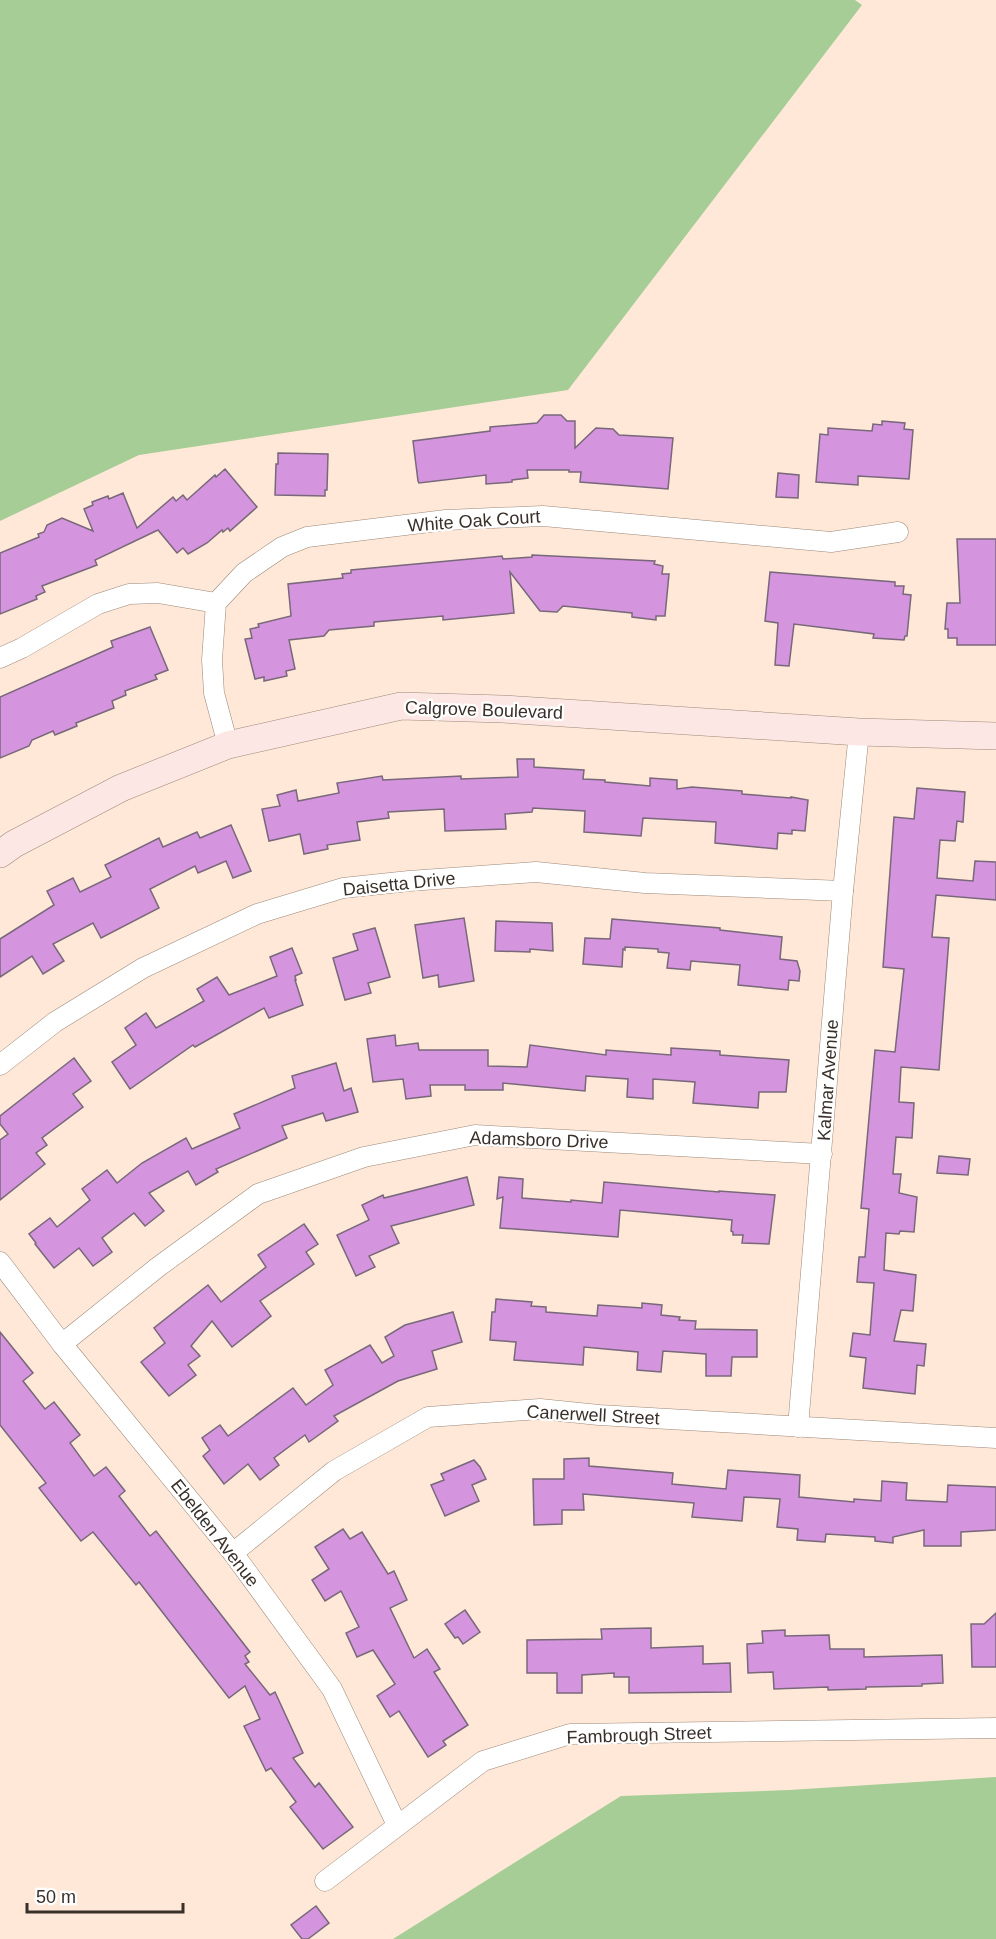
<svg xmlns="http://www.w3.org/2000/svg" width="996" height="1939" font-family="Arial,sans-serif">
	<style>
		.green { fill: #a6cd95 }
		.building { fill: #d494de; stroke: #78687a; stroke-width: 1.5 }
		.lines { fill: none; stroke-linecap: round; stroke-linejoin: round }
		.street-casing { stroke: #9c8879; stroke-width: 21 }
		.secondary-casing { stroke: #9c8879; stroke-width: 28 }
		.street { stroke: #fff; stroke-width: 20 }
		.secondary { stroke: #fde7e4; stroke-width: 27 }
		.labels { text-anchor: middle; stroke-width: 4.5; stroke-linejoin: round; paint-order: stroke }
		.street-label { font-size: 18px; fill: #39302a; stroke: #fff }
	</style>
	<rect width="100%" height="100%" fill="#ffe8d8"/>
	<g class="green">
		<polygon points="0,0 855,0 862,5 568,390 139,455 0,521"/>
		<polygon points="996,1777 996,1939 393,1939 621,1796 789,1790"/>
	</g>
	<g class="building">
		<polygon points="544,415 561,415 567,421 575,421 575,448 596,428 613,429 619,435 673,438 668,489 580,482 581,472 569,472 569,470 527,470 528,478 512,480 512,482 486,484 486,475 419,483 418,481 413,441 490,431 490,427 537,423"/>
		<polygon points="882,421 905,423 904,429 913,430 909,479 858,476 858,485 816,482 820,434 828,435 828,428 872,431 873,424 882,425"/>
		<polygon points="278,453 328,454 327,490 325,490 325,496 275,495 276,464 278,464"/>
		<polygon points="225,469 257,507 230,531 228,528 223,532 222,530 207,543 188,554 183,548 177,553 158,530 95,560 97,565 42,586 45,592 36,596 37,599 0,614 0,553 39,537 38,534 44,532 47,525 62,518 93,531 84,509 93,505 92,502 108,496 109,499 123,493 137,528 173,497 176,501 183,495 187,500 215,475 216,477"/>
		<polygon points="778,473 799,475 798,498 776,497"/>
		<polygon points="957,539 996,539 996,645 957,645 957,638 948,638 948,629 945,629 947,603 960,603"/>
		<polygon points="532,555 655,561 654,564 663,566 662,574 669,574 665,616 656,616 656,620 632,617 632,613 563,606 557,612 540,611 510,572 514,613 443,620 443,616 374,622 374,626 329,630 324,636 289,640 295,669 286,671 287,676 264,681 264,677 255,679 245,639 252,638 250,629 259,627 258,624 291,616 288,584 343,578 342,574 351,573 351,570 502,556 503,559 532,557"/>
		<polygon points="770,572 895,582 895,586 904,586 903,594 911,595 907,636 905,636 904,640 873,638 874,634 794,624 789,666 775,665 778,623 765,621"/>
		<polygon points="150,627 168,670 155,675 157,679 125,691 126,695 112,701 114,708 76,723 77,726 55,735 53,731 32,740 29,746 0,758 0,697 113,647 111,641"/>
		<polygon points="517,759 534,759 534,767 584,770 583,779 605,780 605,782 650,786 650,778 677,780 677,789 692,787 742,791 742,794 791,798 791,797 808,800 805,831 792,830 792,834 778,833 777,849 715,843 716,822 643,818 641,836 584,832 585,811 533,808 532,812 505,814 506,829 445,831 444,809 388,812 389,818 357,822 360,840 327,845 328,849 304,854 300,834 269,841 262,809 280,806 277,795 296,790 298,801 339,793 337,783 382,776 383,780 461,776 461,779 518,777"/>
		<polygon points="917,788 965,792 963,822 957,821 955,841 940,840 937,878 973,881 975,861 996,862 996,900 936,895 932,937 949,938 939,1070 901,1067 899,1102 914,1103 912,1138 896,1137 893,1174 901,1174 899,1193 917,1197 914,1232 900,1231 899,1234 886,1233 884,1270 916,1275 913,1311 901,1310 894,1341 926,1344 924,1366 917,1365 915,1394 863,1388 866,1358 850,1356 853,1333 870,1335 874,1283 857,1282 859,1257 865,1257 869,1209 861,1208 875,1050 895,1052 904,969 883,967 894,817 914,819"/>
		<polygon points="231,825 251,871 233,878 226,861 198,873 195,866 150,889 159,908 101,938 93,923 53,944 64,961 43,974 32,956 0,977 0,939 54,905 47,891 73,878 80,892 111,877 105,865 159,838 163,847 197,832 200,838"/>
		<polygon points="464,918 474,981 439,987 438,975 423,978 415,925"/>
		<polygon points="612,919 720,928 720,930 782,937 780,959 797,961 800,971 799,981 789,980 788,990 738,985 740,965 691,961 690,970 667,968 669,953 658,952 658,949 625,947 625,950 623,949 622,967 583,964 585,938 610,939"/>
		<polygon points="496,921 552,923 553,951 530,949 530,952 495,951"/>
		<polygon points="375,928 390,977 368,983 371,993 345,1000 333,958 358,950 353,934"/>
		<polygon points="292,948 302,973 295,976 296,980 295,980 303,1005 269,1018 264,1008 195,1047 193,1045 130,1089 112,1062 136,1045 125,1028 146,1013 156,1028 204,1001 197,989 217,977 229,995 277,976 270,957"/>
		<polygon points="395,1035 396,1046 418,1043 419,1050 488,1050 488,1066 527,1067 530,1045 606,1055 606,1050 671,1055 671,1048 720,1051 720,1055 789,1060 786,1092 759,1092 758,1108 693,1103 695,1082 653,1079 653,1099 627,1097 628,1079 586,1076 585,1091 503,1083 503,1090 465,1090 465,1085 430,1085 431,1096 406,1099 403,1079 373,1082 367,1039"/>
		<polygon points="74,1058 91,1081 73,1094 83,1107 42,1138 47,1145 36,1153 45,1164 0,1200 0,1140 8,1134 0,1124 0,1116"/>
		<polygon points="336,1063 344,1091 351,1088 358,1112 326,1121 323,1113 282,1126 287,1138 216,1169 218,1172 196,1185 188,1171 149,1193 164,1211 145,1226 134,1213 102,1238 112,1252 93,1266 79,1248 54,1268 35,1244 36,1243 29,1234 50,1218 57,1227 90,1200 82,1189 107,1170 117,1183 142,1163 186,1138 192,1149 240,1128 234,1114 295,1088 292,1076"/>
		<polygon points="939,1156 970,1159 968,1175 937,1173"/>
		<polygon points="467,1177 474,1205 391,1226 399,1243 369,1256 375,1267 356,1276 337,1235 369,1220 362,1205 383,1195 384,1198"/>
		<polygon points="499,1177 523,1179 522,1198 571,1202 571,1200 602,1203 604,1182 719,1192 719,1191 775,1195 769,1244 742,1243 743,1235 733,1235 733,1232 731,1231 732,1220 620,1210 618,1237 500,1228 503,1197 497,1199"/>
		<polygon points="304,1224 318,1244 306,1252 314,1264 260,1301 271,1316 232,1347 212,1321 191,1346 200,1356 188,1365 196,1375 169,1396 141,1362 165,1343 154,1328 208,1285 221,1302 266,1267 258,1255"/>
		<polygon points="496,1299 532,1302 531,1306 546,1307 546,1312 597,1316 598,1305 642,1308 642,1303 662,1305 661,1315 680,1317 679,1320 696,1321 695,1329 757,1330 757,1357 732,1357 731,1376 706,1376 706,1354 663,1351 661,1372 637,1370 638,1352 584,1347 583,1365 514,1360 516,1342 490,1340 492,1312 495,1312"/>
		<polygon points="453,1312 462,1342 432,1351 437,1369 398,1381 334,1416 338,1421 309,1442 305,1435 274,1458 279,1465 260,1480 248,1464 224,1484 203,1456 210,1450 202,1438 220,1425 228,1436 293,1388 306,1405 333,1385 325,1370 370,1345 382,1363 394,1356 385,1337 405,1325"/>
		<polygon points="0,1332 33,1373 23,1381 45,1409 54,1402 80,1435 70,1443 94,1476 106,1467 125,1491 119,1496 150,1536 156,1531 250,1652 245,1656 249,1662 245,1664 270,1695 275,1692 303,1753 293,1758 315,1787 319,1783 353,1827 323,1849 290,1807 296,1802 271,1768 266,1771 244,1726 260,1719 245,1686 229,1698 139,1582 136,1585 93,1532 81,1541 39,1488 46,1483 0,1425"/>
		<polygon points="589,1458 589,1466 673,1473 672,1484 726,1489 728,1470 800,1475 799,1497 854,1502 854,1499 881,1501 882,1481 907,1483 906,1500 947,1502 948,1485 996,1487 996,1530 961,1532 961,1546 924,1546 924,1530 893,1537 893,1543 875,1541 875,1537 826,1534 825,1542 797,1540 798,1529 777,1527 780,1499 744,1497 742,1521 692,1517 694,1503 583,1494 584,1510 562,1510 562,1524 534,1525 533,1479 564,1479 564,1459"/>
		<polygon points="474,1460 480,1467 486,1479 472,1485 479,1501 445,1516 431,1485 444,1480 441,1474"/>
		<polygon points="343,1529 350,1539 362,1532 388,1574 394,1571 407,1600 390,1608 414,1658 427,1649 440,1669 434,1672 468,1725 443,1741 446,1745 428,1757 399,1711 390,1717 377,1696 395,1684 373,1650 357,1657 346,1633 359,1627 341,1591 325,1601 312,1580 329,1569 315,1547"/>
		<polygon points="465,1610 480,1632 463,1644 458,1637 455,1638 445,1624"/>
		<polygon points="996,1613 996,1667 972,1667 971,1624 984,1624"/>
		<polygon points="651,1628 651,1648 703,1646 703,1664 730,1663 731,1692 629,1693 629,1677 614,1677 614,1673 582,1675 582,1693 557,1693 557,1673 527,1673 527,1640 602,1639 601,1629"/>
		<polygon points="785,1630 785,1636 829,1635 830,1649 864,1649 864,1657 942,1655 943,1683 922,1684 922,1686 866,1687 866,1689 828,1690 828,1687 774,1689 773,1672 748,1673 747,1644 763,1643 762,1631"/>
		<polygon points="316,1906 329,1923 308,1939 302,1939 291,1925"/>
	</g>
	<g class="lines">
		<g class="street-casing">
			<g id="street">
				<polyline points="0,658 22,648 98,604 129,594 158,593 216,603"/>
				<polyline points="228,745 214,693 212,660 216,603 244,573 282,547 307,537 446,520 543,516 831,542 898,532"/>
				<polyline points="0,1065 55,1022 143,968 257,914 343,888 409,881 536,872 645,883 843,891"/>
				<polyline points="0,1262 62,1344 233,1553 332,1689 397,1825"/>
				<polyline points="62,1344 158,1267 258,1194 364,1157 475,1135 822,1154"/>
				<polyline points="798,1427 843,891 859,732"/>
				<polyline points="233,1553 334,1471 428,1417 540,1409 599,1415 996,1438"/>
				<polyline points="325,1881 483,1761 570,1734 996,1728"/>
			</g>
		</g>
		<g class="secondary-casing">
			<polyline id="secondary" points="0,854 14,844 121,788 228,745 401,706 502,709 859,732 996,736"/>
		</g>
		<use href="#street" class="street"/>
		<use href="#secondary" class="secondary"/>
	</g>
	<g class="labels">
		<g class="street-label">
			<text transform="translate(474 521) rotate(-4)" y="6">White Oak Court</text>
			<text transform="translate(484 710) rotate(2)" y="6">Calgrove Boulevard</text>
			<text transform="translate(399 884) rotate(-6)" y="6">Daisetta Drive</text>
			<text transform="translate(828 1080) rotate(-86)" y="6">Kalmar Avenue</text>
			<text transform="translate(539 1140) rotate(2)" y="6">Adamsboro Drive</text>
			<text transform="translate(593 1415) rotate(3)" y="6">Canerwell Street</text>
			<text transform="translate(215 1533) rotate(52)" y="6">Ebelden Avenue</text>
			<text transform="translate(639 1735) rotate(-2)" y="6">Fambrough Street</text>
		</g>
	</g>
	<path d="M27 1903v9h156v-9" fill="none" stroke="#39302a" stroke-width="3"/>
	<text x="36" y="1903" font-size="18" fill="#39302a" stroke="#ffffff" stroke-width="4.5" paint-order="stroke">50 m</text>
</svg>
